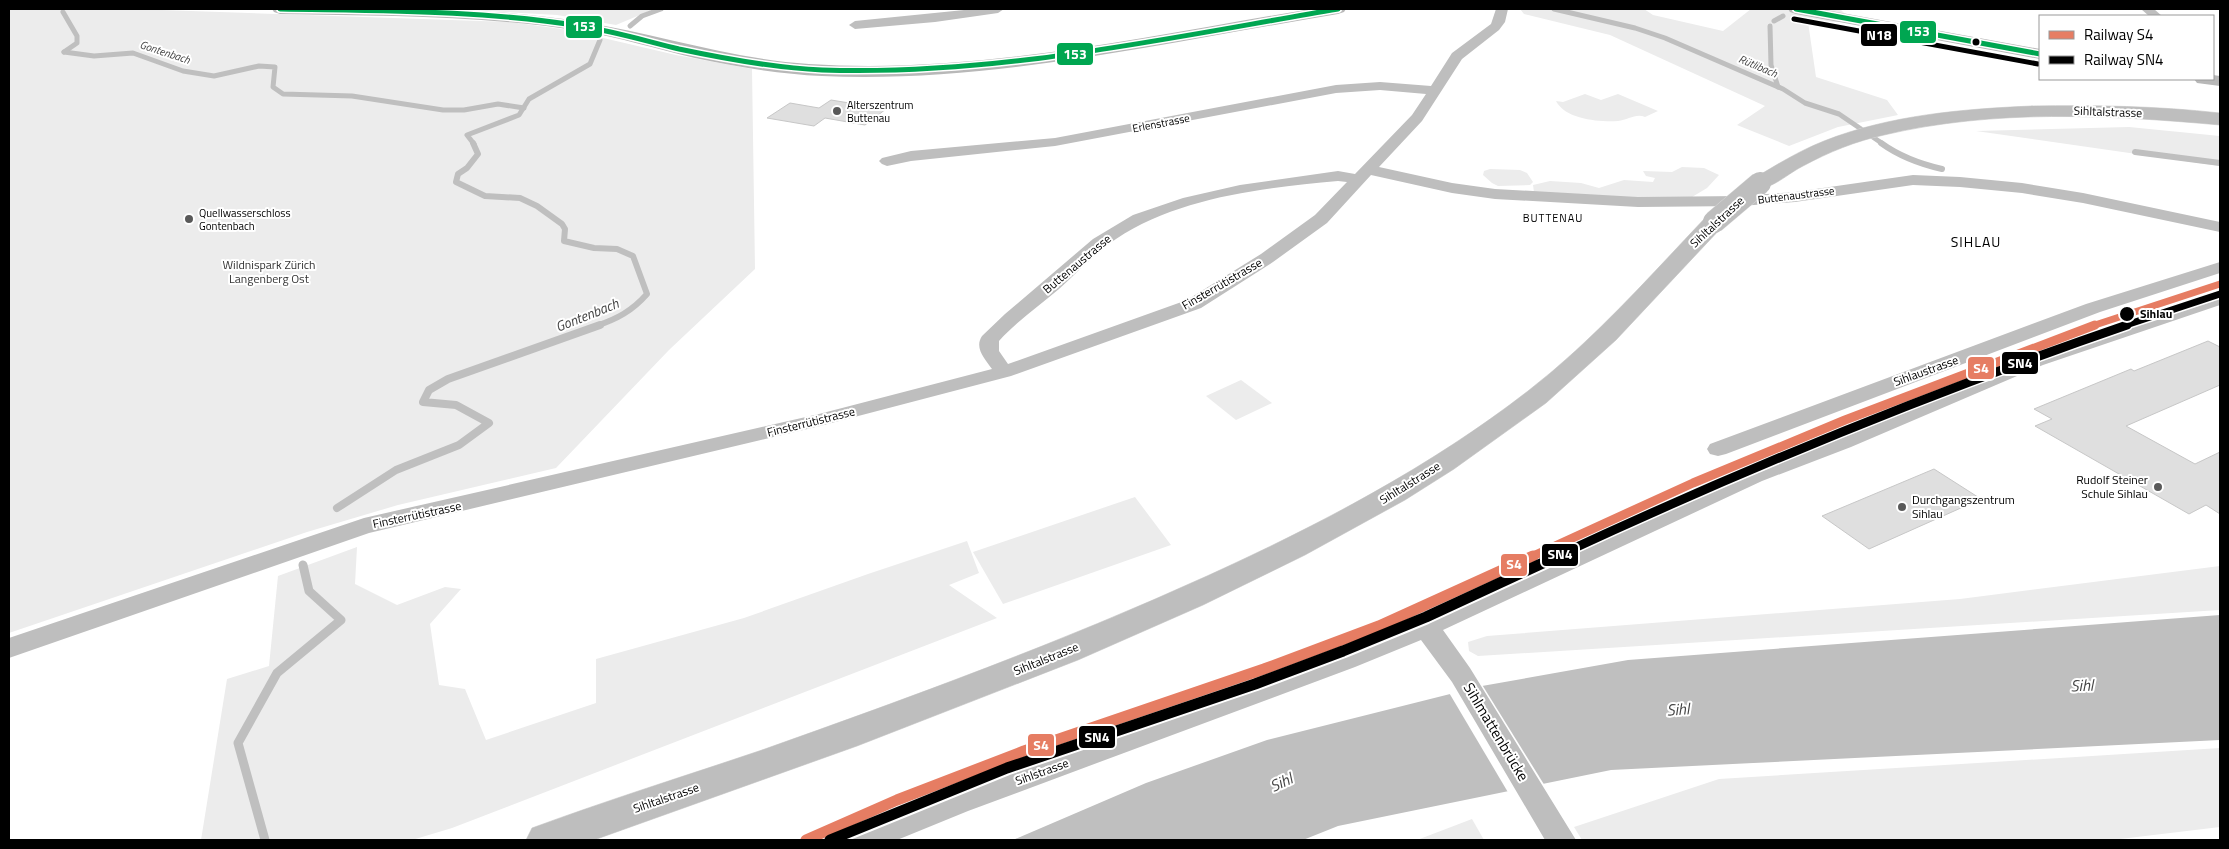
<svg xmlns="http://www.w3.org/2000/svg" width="2229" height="849" font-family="'Titillium Web',sans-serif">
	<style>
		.green { fill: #ececec }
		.water { fill: #bfbfbf }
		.pier { fill: #fff }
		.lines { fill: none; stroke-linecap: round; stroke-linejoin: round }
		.stream-far3 { stroke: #bfbfbf; stroke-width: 5 }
		.stream-far2 { stroke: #bfbfbf; stroke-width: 6 }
		.stream-far1 { stroke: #bfbfbf; stroke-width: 8 }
		.stream { stroke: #bfbfbf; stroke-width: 9 }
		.building { fill: #dfdfdf; stroke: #c7c7c7 }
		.primary-casing { stroke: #dbdbdb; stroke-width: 1 }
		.minor { fill: #bebebe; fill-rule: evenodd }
		.secondary { fill: #b8b8b8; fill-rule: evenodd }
		.primary { fill: #bebebe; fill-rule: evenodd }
		.primary-bridge-casing { stroke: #dbdbdb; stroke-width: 23; stroke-linecap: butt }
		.primary-bridge { stroke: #bebebe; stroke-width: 22 }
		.bus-1-casing { stroke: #fff; stroke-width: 8 }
		.bus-2-casing { stroke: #fff; stroke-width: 8 }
		.bus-1 { stroke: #00a651; stroke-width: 5 }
		.bus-2 { stroke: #000; stroke-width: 5 }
		.rail-1-far2-casing { stroke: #fff; stroke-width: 10 }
		.rail-1-far1-casing { stroke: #fff; stroke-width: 12 }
		.rail-1-casing { stroke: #fff; stroke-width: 15 }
		.rail-2-far2-casing { stroke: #fff; stroke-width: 10 }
		.rail-2-far1-casing { stroke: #fff; stroke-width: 12 }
		.rail-2-casing { stroke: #fff; stroke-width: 15 }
		.rail-1-far2 { stroke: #e67d63; stroke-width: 7 }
		.rail-1-far1 { stroke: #e67d63; stroke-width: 9 }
		.rail-1 { stroke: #e67d63; stroke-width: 11 }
		.rail-2-far2 { stroke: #000; stroke-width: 7 }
		.rail-2-far1 { stroke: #000; stroke-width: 9 }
		.rail-2 { stroke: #000; stroke-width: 11 }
		.bus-dot { fill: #000; stroke: #fff; stroke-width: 2 }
		.poi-dot { fill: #595959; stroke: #fff; stroke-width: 2 }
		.labels { text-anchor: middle; stroke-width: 4; stroke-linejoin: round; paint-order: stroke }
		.far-water-label { font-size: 11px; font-style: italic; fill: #444; stroke: #fff }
		.far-poi-label { font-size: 11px; fill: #000; stroke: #fff; text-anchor: start }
		.far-street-label { font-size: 11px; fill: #000; stroke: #fff }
		.far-neighbourhood-label { font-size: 11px; letter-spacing: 1px; fill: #000; stroke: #fff }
		.street-label { font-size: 12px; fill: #000; stroke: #fff }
		.park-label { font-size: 12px; fill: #333; stroke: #fff }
		.stop-label { font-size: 12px; font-weight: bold; fill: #000; stroke: #fff; text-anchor: start }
		.poi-label { font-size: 12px; fill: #000; stroke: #fff; text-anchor: end }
		.neighbourhood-label { font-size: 14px; letter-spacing: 1px; fill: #000; stroke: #fff }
		.water-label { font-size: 14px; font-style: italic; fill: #444; stroke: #fff }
		.near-street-label { font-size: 15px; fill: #000; stroke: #fff }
		.near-water-label { font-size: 16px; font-style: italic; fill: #444; stroke: #fff }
		.line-badge { stroke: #fff; stroke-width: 2 }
		.badge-label { font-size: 14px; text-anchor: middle; font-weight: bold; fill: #fff }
	</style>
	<rect width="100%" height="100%" fill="#fff"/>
	<g class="green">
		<polygon points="9,9 133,9 510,22 569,30 676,55 752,69 755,269 669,350 556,468 398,505 307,532 9,633"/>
		<polygon points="453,9 654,9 616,25 557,15"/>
		<polygon points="1520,9 1644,9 1653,15 1723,31 1751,9 1840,9 1844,13 1838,22 1808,22 1816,77 1887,100 1898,115 1838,127 1789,146 1737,125 1765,106 1610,35 1524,14"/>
		<path d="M1585,94l16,6 17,-6 40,17 -13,6c-9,-4 -17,3 -27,4 -18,1 -52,-1 -62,-20l7,1z"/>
		<polygon points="2129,127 2220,136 2220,166 1976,131"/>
		<polygon points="1682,167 1704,168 1719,175 1707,188 1692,197 1659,203 1534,192 1533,185 1550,181 1581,183 1599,188 1624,180 1653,182 1655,178 1646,176 1643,171 1672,172"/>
		<polygon points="1490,169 1520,170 1527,173 1533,182 1530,185 1498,186 1492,183 1483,175 1484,171"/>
		<polygon points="1241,380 1272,403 1236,420 1206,396"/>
		<polygon points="1135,497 1171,545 1003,604 973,552"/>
		<polygon points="967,541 979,573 949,585 997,618 452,828 412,840 201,840 227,679 269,666 278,576 357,547 355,584 397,605 445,587 461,589 430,624 439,685 465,689 486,740 596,703 596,659 744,618 868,574"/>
		<polygon points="2220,566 2220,610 1478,656 1469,651 1468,642 1487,636 1960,599"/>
		<polygon points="2220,748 2220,827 2112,840 1582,840 1574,827 1719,779"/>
		<polygon points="1472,819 1484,840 1417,840"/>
	</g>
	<polygon class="water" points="2220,615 2220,740 1611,770 1338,826 1303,840 1013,840 1146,783 1267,740 1482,686 1628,660"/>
	<polygon class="pier" points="1481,683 1545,786 1509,794 1448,691"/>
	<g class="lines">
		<g class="stream-far3">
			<polyline points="1554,9 1635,28 1665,38 1783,89 1805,103 1839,114 1883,144"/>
			<polyline points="63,12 77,36 77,43 64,52"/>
			<polyline points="1774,21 1783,16"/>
			<polyline points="630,26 642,16 661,9"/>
			<polyline points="1770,26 1771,65 1778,87"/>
			<polyline points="64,52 94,56 133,53 183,71 214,76 259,66 275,67 273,87 283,94 352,96 443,110 464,110 498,104 524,108"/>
			<polyline points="474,144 467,135 519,115 529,99 590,64 600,40"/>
		</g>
		<g class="stream-far2">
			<path d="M473,143l5,11 -11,14 -9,6 -2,8 29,14 35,2 17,8 25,18 3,5 -1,12 30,7 23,1 16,7 14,38c-15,17 -30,25 -51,32"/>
			<path d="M1881,143c18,13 39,21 61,26"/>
			<polyline points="2135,152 2220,163"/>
		</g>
		<polyline class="stream-far1" points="337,508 396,470 459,445 489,423 456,405 423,402 429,390 448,379 600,325"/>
		<polyline class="stream" points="265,840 238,743 277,673 341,620 309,591 303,565"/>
	</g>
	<g class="building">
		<polygon points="831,100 886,109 865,125 825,118 814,126 767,118 790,103 819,108"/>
		<polygon points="2208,341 2220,347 2220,385 2126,426 2195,464 2220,452 2220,514 2206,505 2189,514 2035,426 2052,419 2034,409 2131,369 2134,371"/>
		<polygon points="1934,469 1981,499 1869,549 1822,516"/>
	</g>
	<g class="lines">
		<g class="primary-casing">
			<g id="primary">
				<path d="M2032,106c63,-1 126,0 188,7v12c-111,-10 -226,-16 -336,10 -28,6 -55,17 -81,31 -12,6 -23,16 -36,21 -5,3 -9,2 -14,0l-3,-4 3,-4c23,-14 46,-28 71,-38 66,-26 138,-32 208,-35z"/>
				<path d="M1714,215l8,2 3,5 -3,5 -106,113 -70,63 -92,66 -49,31 -100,55 -102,50 -125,55 -221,86 -263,94h-68l6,-12c76,-28 153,-52 230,-78 150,-53 300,-108 445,-174 112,-51 223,-109 321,-185 66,-51 121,-114 178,-174z"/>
			</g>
		</g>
		<g class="minor">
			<polygon points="974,9 1004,9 998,13 935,22 855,29 849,25 855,21"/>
			<path d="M1496,9h12l-3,13 -6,8 -37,29 -40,62 -43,46 73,16 43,6 143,8 103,-1 54,-4 118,-17 47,2 62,6 61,10 137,29v10l-137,-29 -61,-10 -62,-6 -47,-2 -118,17 -54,4 -103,1 -143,-8 -43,-6 -81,-18 -44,48 -54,39 -72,46 -190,68 -191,50 -451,107 -360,125v-20l355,-120 455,-104 173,-45c-7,-10 -18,-21 -10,-33l23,-22 88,-75 40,-24 50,-17 57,-13 98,-14 17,3 57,-59 14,-21 -46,-4 -44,3 -281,53 -144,15 -24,5 -5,-2 -3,-3 3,-3 29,-7 144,-13 281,-53 44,-3 51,4 21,-33 39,-29zM1338,181l9,1 -32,33 -54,39 -74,46 -179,64 -9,-13v-10c18,-20 40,-35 60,-52 19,-17 36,-36 57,-50 63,-42 148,-51 222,-58z"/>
			<polygon points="2141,9 2154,9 2162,16 2149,16"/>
			<polygon points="2220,262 2220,273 2100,312 1726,454 1718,456 1710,454 1707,449 1710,444 2086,304"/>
			<polygon points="2220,294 2220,305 2043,365 1851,447 1762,481 1443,630 1470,668 1576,840 1545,840 1452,682 1421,640 1355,667 968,811 897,840 849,840 853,831 948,793 1337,653 1417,620 1746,471 1835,437 2029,357"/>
		</g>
		<g class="secondary">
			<path d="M272,9c33,-2 67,0 100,0 71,0 140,1 210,13 77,12 149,37 227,42 168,11 337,-28 502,-55h35l-2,3 -6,2c-166,27 -348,70 -516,62 -43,-2 -85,-9 -127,-18 -39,-9 -76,-21 -115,-27 -99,-16 -200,-15 -300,-17l-6,-2z"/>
			<polygon points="1788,9 1820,9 2040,49 2040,59 1796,14 1790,12"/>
			<polygon points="2213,75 2220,76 2220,86 2197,83 2194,79 2213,79"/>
		</g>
		<use href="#primary" class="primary"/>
		<g class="primary-bridge-casing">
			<polyline id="primary-bridge" points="1714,222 1760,183"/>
		</g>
		<use href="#primary-bridge" class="primary-bridge"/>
		<g class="bus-1-casing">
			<g id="bus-1">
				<path d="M280,9c100,2 201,1 300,17 33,5 66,15 99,23 47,10 95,19 143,21 174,6 345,-32 516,-61"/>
				<polyline points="1796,9 2040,54"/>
			</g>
		</g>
		<g class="bus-2-casing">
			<polyline id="bus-2" points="1794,19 2038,64"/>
		</g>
		<use href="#bus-1" class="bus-1"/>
		<use href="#bus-2" class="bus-2"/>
		<g class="rail-1-far2-casing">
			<polyline id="rail-1-far2" points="2092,326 2220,284"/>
		</g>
		<g class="rail-1-far1-casing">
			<polyline id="rail-1-far1" points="1531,557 1693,483 1845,420 2095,325"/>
		</g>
		<g class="rail-1-casing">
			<polyline id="rail-1" points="806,840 897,800 1024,751 1264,669 1379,626 1533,556"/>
		</g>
		<g class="rail-2-far2-casing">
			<polyline id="rail-2-far2" points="2123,326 2220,294"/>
		</g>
		<g class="rail-2-far1-casing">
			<path id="rail-2-far1" d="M1555,557c187,-87 377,-165 572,-232"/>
		</g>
		<g class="rail-2-casing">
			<polyline id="rail-2" points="830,840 1007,768 1255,684 1343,651 1426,617 1558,556"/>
		</g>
		<use href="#rail-1-far2" class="rail-1-far2"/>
		<use href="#rail-1-far1" class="rail-1-far1"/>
		<use href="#rail-1" class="rail-1"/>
		<use href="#rail-2-far2" class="rail-2-far2"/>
		<use href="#rail-2-far1" class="rail-2-far1"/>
		<use href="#rail-2" class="rail-2"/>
	</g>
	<g class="bus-dot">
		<circle cx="1976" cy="42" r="4.5"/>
		<circle cx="2127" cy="314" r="8"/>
	</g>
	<g class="poi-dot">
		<circle cx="837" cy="111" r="5"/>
		<circle cx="189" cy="219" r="5"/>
		<circle cx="2158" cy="487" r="5"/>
		<circle cx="1902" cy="507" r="5"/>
	</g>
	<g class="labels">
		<g class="far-water-label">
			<text transform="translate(165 52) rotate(18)" y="4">Gontenbach</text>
			<text transform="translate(1758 66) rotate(23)" y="4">Rütlibach</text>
		</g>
		<g class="far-poi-label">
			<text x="847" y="109">Alterszentrum<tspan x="847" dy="13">Buttenau</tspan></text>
			<text x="199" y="217">Quellwasserschloss<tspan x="199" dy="13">Gontenbach</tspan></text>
		</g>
		<g class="far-street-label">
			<text transform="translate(1161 123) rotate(-11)" y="4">Erlenstrasse</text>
			<text transform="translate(1796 195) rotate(-7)" y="4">Buttenaustrasse</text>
		</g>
		<g class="far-neighbourhood-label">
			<text x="1553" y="222">BUTTENAU</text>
		</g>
		<g class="street-label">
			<text transform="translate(2108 112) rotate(2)" y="4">Sihltalstrasse</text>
			<text transform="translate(1717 222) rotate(-43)" y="4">Sihltalstrasse</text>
			<text transform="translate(1077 264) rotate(-40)" y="4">Buttenaustrasse</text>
			<text transform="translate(1222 284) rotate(-30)" y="4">Finsterrütistrasse</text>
			<text transform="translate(1926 371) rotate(-20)" y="4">Sihlaustrasse</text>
			<text transform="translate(811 422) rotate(-14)" y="4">Finsterrütistrasse</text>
			<text transform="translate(1410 483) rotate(-32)" y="4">Sihltalstrasse</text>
			<text transform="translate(417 515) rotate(-12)" y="4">Finsterrütistrasse</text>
			<text transform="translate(1046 659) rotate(-22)" y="4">Sihltalstrasse</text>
			<text transform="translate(1042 772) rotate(-20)" y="4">Sihlstrasse</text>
			<text transform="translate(666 798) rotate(-19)" y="4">Sihltalstrasse</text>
		</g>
		<g class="park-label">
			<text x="269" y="269">Wildnispark Zürich<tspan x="269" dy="14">Langenberg Ost</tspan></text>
		</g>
		<g class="stop-label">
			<text x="2140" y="318">Sihlau</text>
		</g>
		<g class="poi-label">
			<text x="2148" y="484">Rudolf Steiner<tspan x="2148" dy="14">Schule Sihlau</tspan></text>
			<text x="1912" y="504" text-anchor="start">Durchgangszentrum<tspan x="1912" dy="14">Sihlau</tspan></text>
		</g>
		<g class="neighbourhood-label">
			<text x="1976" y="247">SIHLAU</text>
		</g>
		<g class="water-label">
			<text transform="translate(587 315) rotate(-22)" y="5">Gontenbach</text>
		</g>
		<g class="near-street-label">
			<text transform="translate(1496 732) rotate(59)" y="5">Sihlmattenbrücke</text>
		</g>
		<g class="near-water-label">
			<text transform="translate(2082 685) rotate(-2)" y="6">Sihl</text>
			<text transform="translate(1678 709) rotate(-4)" y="6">Sihl</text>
			<text transform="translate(1281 782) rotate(-25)" y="6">Sihl</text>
		</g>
	</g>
	<g class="line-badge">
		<rect x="565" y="15" width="38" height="24" rx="5" fill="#00a651"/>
		<rect x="1899" y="20" width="38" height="24" rx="5" fill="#00a651"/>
		<rect x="1860" y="23" width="38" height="24" rx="5" fill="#000"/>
		<rect x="1056" y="42" width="38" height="24" rx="5" fill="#00a651"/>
		<rect x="2001" y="351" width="38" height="24" rx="5" fill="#000"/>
		<rect x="1967" y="356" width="28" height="24" rx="5" fill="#e67d63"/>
		<rect x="1541" y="543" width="38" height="24" rx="5" fill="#000"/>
		<rect x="1500" y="553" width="28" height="24" rx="5" fill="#e67d63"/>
		<rect x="1078" y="725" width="38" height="24" rx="5" fill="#000"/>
		<rect x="1027" y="733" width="28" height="24" rx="5" fill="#e67d63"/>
	</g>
	<g class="badge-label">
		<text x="584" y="31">153</text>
		<text x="1918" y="36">153</text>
		<text x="1879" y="40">N18</text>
		<text x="1075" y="59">153</text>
		<text x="2020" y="368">SN4</text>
		<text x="1981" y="373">S4</text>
		<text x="1560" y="559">SN4</text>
		<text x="1514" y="569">S4</text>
		<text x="1097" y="742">SN4</text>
		<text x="1041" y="750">S4</text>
	</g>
	<rect width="2229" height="849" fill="none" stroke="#000000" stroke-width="20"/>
	<rect x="2039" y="15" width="175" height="65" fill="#ffffff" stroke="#999999"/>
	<rect x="2049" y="31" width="25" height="8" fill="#e67d63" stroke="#999999"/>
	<text x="2084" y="40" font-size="15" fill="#000000">Railway S4</text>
	<rect x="2049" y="56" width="25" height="8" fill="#000000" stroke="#999999"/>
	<text x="2084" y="65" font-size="15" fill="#000000">Railway SN4</text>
</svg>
